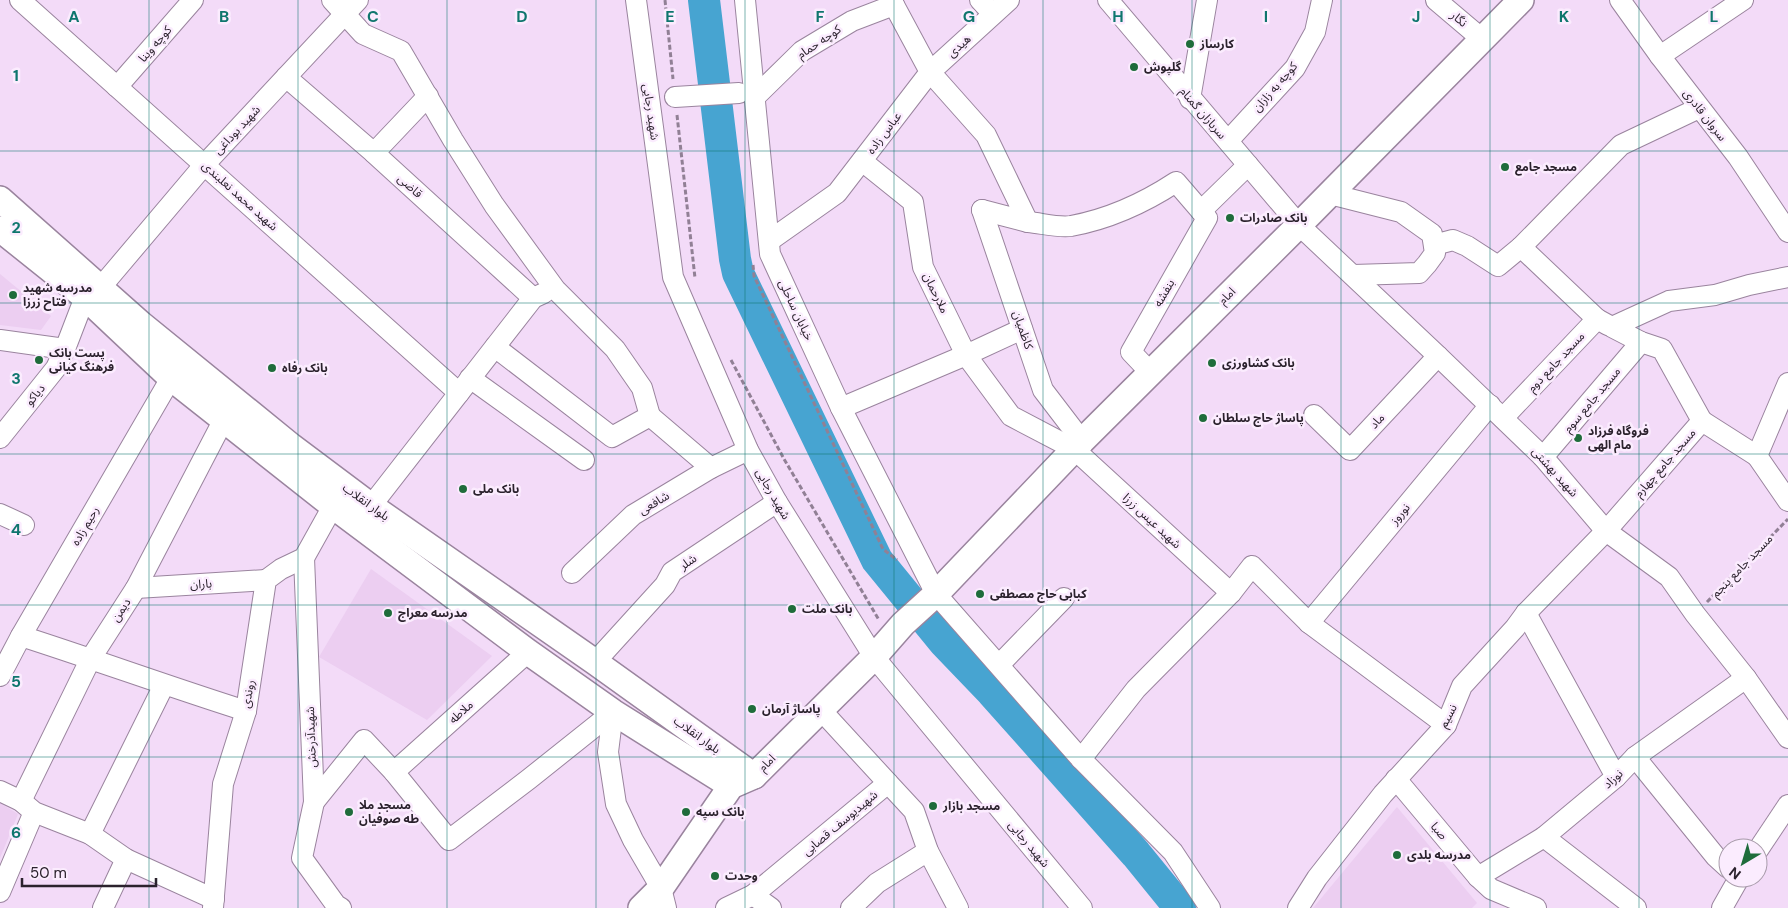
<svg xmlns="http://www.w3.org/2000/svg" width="1788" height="908" font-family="'DM Sans','Noto Sans Arabic',sans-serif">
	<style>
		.built { fill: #eccef1 }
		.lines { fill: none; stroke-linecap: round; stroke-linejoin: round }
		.river { stroke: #47a4d1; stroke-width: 32 }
		.minor-casing { stroke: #9a849e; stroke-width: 22 }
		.major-casing { stroke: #9a849e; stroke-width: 28 }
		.path { stroke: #918095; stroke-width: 3; stroke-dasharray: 5 2.5; stroke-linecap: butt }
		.minor { stroke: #fff; stroke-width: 20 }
		.major { stroke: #fff; stroke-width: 25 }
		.grid { fill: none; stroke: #0f766e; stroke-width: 1; stroke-opacity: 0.55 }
		.poi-dot { fill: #1f6c3b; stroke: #fbecfe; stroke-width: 2 }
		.labels { text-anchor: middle; stroke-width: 5; stroke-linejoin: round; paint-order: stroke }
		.street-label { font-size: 12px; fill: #2b222d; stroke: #fbecfe }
		.poi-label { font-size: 12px; font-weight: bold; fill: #2b222d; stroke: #fbecfe; text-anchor: start }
		.grid-label { font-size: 16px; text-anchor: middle; font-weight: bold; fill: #0f766e; stroke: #fbecfe; stroke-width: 5; stroke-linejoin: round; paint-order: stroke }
	</style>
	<rect width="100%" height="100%" fill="#f3dbf8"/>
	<g class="built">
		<polygon points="0,274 51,316 41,330 0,325"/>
		<polygon points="371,569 492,656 427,720 319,657"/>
		<polygon points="0,803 18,814 0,858"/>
		<polygon points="1397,807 1477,903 1472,908 1313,908"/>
	</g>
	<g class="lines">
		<polyline class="river" points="704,0 735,259 738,273 877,560 944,642 992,692 1136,854 1180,908"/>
		<g class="minor-casing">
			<g id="minor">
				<polyline points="20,0 459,393"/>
				<polyline points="332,0 363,34 401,51 453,140 494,205 555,289 615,349 642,388 650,416 612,437 495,347"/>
				<polyline points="636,0 673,277 748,450 777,502 874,657 1082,908"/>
				<polyline points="745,0 770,254 841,408 936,594 1081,759 1173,852 1210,908"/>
				<polyline points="980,0 993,14"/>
				<polyline points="1108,0 1299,225 1438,356 1543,457 1606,531 1669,577 1695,614 1746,678 1788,738"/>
				<polyline points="1436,0 1482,39"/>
				<polyline points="1620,0 1660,56 1738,157 1788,232"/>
				<polyline points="1660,56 1743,0"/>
				<polyline points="286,77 374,153 533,298"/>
				<polyline points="117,87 193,0"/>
				<polyline points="675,97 739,93"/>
				<polyline points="755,97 802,51 852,21 894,5"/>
				<polyline points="1190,99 1207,0"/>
				<polyline points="1228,141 1295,68 1315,32 1322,0"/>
				<polyline points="374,153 428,96"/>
				<polyline points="862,161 913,202 923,267 966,355 1022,329"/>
				<polyline points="1330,194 1401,212 1432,234 1435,253 1427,264 1419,273 1353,275"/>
				<polyline points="982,210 1028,222 986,135 930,72 1009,0"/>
				<polyline points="982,210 1043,390 1082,441"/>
				<polyline points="1201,211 1248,165"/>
				<path d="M1028,222c13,1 30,6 43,4 38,-7 73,-23 105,-44l31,36 -76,134 19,20"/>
				<polyline points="769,241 837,193 930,72 894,5 890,0"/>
				<polyline points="1434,245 1453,240 1467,246 1498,266 1521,247"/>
				<polyline points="101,287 205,164 358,0"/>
				<polyline points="1597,319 1521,247 1621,145 1699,108"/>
				<polyline points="0,340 65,349 85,297"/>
				<polyline points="470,378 584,460"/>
				<polyline points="1788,383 1757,456 1788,501"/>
				<polyline points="841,408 966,355 1011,416 1074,449 1231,593"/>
				<polyline points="1314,415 1350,450 1438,356"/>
				<polyline points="650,416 711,468"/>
				<polyline points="1503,418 1597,319 1608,325"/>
				<polyline points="1702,421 1662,349 1641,342 1612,327 1669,301 1715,295 1749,285 1788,277"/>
				<polyline points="0,438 56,368 65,349"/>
				<polyline points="1543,457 1641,342"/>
				<polyline points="371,506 533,298 544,293"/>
				<polyline points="0,514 24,525"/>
				<polyline points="304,558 314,802 302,858 336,905 341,908"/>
				<polyline points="572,573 633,515 711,468 748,450"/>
				<polyline points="136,588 266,580"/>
				<polyline points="1526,613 1616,777"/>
				<polyline points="1309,623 1490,405"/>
				<path d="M21,636c75,24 149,51 225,75"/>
				<polyline points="595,662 665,585 672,572 777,502"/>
				<polyline points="999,665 1064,598"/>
				<polyline points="0,676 21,636 171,378"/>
				<polyline points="820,709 888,783"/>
				<polyline points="613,712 608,752 616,804 633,840 661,888 666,908"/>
				<polyline points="1635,757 1716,857 1728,868"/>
				<polyline points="1081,759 1136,689 1231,593 1252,566 1309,623 1446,725"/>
				<polyline points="394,772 528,652"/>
				<polyline points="1396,779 1478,877 1491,889 1536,908"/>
				<polyline points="0,791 21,801 34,812 90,834 126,859 214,899"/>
				<polyline points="21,801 91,658 136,588 223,421"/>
				<polyline points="314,802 364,740 394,772 449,840 529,779 613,712"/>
				<polyline points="90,834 164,685"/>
				<polyline points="1544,837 1636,908"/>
				<polyline points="1758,850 1788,805"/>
				<polyline points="1478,877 1544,837 1616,777 1635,757 1746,678"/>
				<polyline points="0,892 34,812"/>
				<polyline points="753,895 771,908"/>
				<polyline points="103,908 126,859"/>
				<polyline points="213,908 223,784 246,711 266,580 281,569 304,558 333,506"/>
				<polyline points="726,908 753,895 888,783 914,811 928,851 958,908"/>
				<polyline points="851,908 877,883 928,851"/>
				<polyline points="1298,908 1317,878 1383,794 1446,725 1462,686 1515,628 1526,613 1606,531 1702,421 1757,456"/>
				<polyline points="1722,908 1739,878"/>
			</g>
		</g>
		<g class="major-casing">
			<g id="major">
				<polyline points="0,199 141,324 291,446 371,506 595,662 754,776"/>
				<polyline points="0,229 85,297 171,378 333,506 528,652 613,712 731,786"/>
				<polyline points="641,908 661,888 731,786 754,776 874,657 903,624 936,594 1082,441 1304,220 1521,0"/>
			</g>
		</g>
		<g class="path">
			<polyline points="665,0 673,79"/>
			<polyline points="677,115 695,278"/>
			<polyline points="753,265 754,276 883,549 897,560"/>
			<polyline points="731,360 784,459 879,620"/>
			<polyline points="1707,602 1788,519"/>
		</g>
		<use href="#minor" class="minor"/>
		<use href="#major" class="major"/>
	</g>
	<path class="grid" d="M149,0v908M298,0v908M447,0v908M596,0v908M745,0v908M894,0v908M1043,0v908M1192,0v908M1341,0v908M1490,0v908M1639,0v908M0,151h1788M0,303h1788M0,454h1788M0,605h1788M0,757h1788"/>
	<g class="poi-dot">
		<circle cx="1190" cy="44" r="5"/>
		<circle cx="1134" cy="67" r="5"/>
		<circle cx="1505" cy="167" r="5"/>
		<circle cx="1230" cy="218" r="5"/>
		<circle cx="13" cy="295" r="5"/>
		<circle cx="39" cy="360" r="5"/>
		<circle cx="1212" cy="363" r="5"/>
		<circle cx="272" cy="368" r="5"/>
		<circle cx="1203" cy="418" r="5"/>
		<circle cx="1578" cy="438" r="5"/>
		<circle cx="463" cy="489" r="5"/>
		<circle cx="980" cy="594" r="5"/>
		<circle cx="792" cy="609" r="5"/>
		<circle cx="388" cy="613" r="5"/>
		<circle cx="752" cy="709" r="5"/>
		<circle cx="933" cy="806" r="5"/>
		<circle cx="349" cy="812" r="5"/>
		<circle cx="686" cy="812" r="5"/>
		<circle cx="1397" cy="855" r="5"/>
		<circle cx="715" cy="876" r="5"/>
	</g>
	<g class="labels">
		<g class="street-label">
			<text transform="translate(1459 19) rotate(40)" y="4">نگار</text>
			<text transform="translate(819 42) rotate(-34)" y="4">کوچه حمام</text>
			<text transform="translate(155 44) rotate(-49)" y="4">کوچه وینا</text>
			<text transform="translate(959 46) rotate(-42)" y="4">هیدی</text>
			<text transform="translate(1275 87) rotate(-49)" y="4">کوچه به زازان</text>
			<text transform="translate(651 112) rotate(82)" y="4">شهید رجایی</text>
			<text transform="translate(1203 113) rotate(49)" y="4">سربازان گمنام</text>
			<text transform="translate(1705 115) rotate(52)" y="4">سروان قادری</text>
			<text transform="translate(237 130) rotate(-47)" y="4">شهید بوداغی</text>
			<text transform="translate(884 133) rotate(-53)" y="4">عباس زاده</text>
			<text transform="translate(410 186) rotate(42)" y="4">قاضی</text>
			<text transform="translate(240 196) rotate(42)" y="4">شهید محمد نعلبندی</text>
			<text transform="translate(936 293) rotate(64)" y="4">ملارحمان</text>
			<text transform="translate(1164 293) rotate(-60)" y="4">بنفشه</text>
			<text transform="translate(1227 296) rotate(-45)" y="4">امام</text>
			<text transform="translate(796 310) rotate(65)" y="4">خیابان ساحلی</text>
			<text transform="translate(1023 330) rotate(71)" y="4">کاظمیان</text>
			<text transform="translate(1556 362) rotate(-47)" y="4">مسجد جامع دوم</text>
			<text transform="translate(35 395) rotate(-51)" y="4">دیاکو</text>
			<text transform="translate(1592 400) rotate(-50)" y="4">مسجد جامع سوم</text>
			<text transform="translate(1377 421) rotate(-47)" y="4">ماد</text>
			<text transform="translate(1665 463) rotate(-49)" y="4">مسجد جامع چهارم</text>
			<text transform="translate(1555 472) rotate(48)" y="4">شهید بهشتی</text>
			<text transform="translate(773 494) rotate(60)" y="4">شهید رجایی</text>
			<text transform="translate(366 502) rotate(36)" y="4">بلوار انقلاب</text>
			<text transform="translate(654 503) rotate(-31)" y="4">شافعی</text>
			<text transform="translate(1400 514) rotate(-50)" y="4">نوروز</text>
			<text transform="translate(1152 521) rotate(43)" y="4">شهید عیس زرزا</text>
			<text transform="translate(85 526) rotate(-60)" y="4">رحیم زاده</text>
			<text transform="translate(688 562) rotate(-34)" y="4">شلر</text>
			<text transform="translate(1742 566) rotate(-46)" y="4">مسجد جامع پنجم</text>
			<text transform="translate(201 584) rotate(-3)" y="4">باران</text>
			<text transform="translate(121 610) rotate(-57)" y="4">دیمن</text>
			<text transform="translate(248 694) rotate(-80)" y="4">روندی</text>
			<text transform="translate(461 712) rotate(-42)" y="4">ملاطه</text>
			<text transform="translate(1448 716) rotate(-62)" y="4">نسیم</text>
			<text transform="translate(697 735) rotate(36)" y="4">بلوار انقلاب</text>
			<text transform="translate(311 737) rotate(-92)" y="4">شهیدآذرخش</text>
			<text transform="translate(767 763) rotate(-45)" y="4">امام</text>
			<text transform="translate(1613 779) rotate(-43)" y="4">نوزاد</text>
			<text transform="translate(840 823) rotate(-40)" y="4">شهیدیوسف قصابی</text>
			<text transform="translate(1439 831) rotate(50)" y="4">صبا</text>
			<text transform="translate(1029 844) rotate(50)" y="4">شهید رجایی</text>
		</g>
		<g class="poi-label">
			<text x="1200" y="48">کارساز</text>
			<text x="1144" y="71">گلپوش</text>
			<text x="1515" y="171">مسجد جامع</text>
			<text x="1240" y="222">بانک صادرات</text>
			<text x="23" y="292">مدرسه شهید<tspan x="23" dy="14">فتاح زرزا</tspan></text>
			<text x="49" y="357">پست بانک<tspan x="49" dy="14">فرهنگ کیانی</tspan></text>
			<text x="1222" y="367">بانک کشاورزی</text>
			<text x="282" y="372">بانک رفاه</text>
			<text x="1213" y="422">پاساژ حاج سلطان</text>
			<text x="1588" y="435">فروگاه فرزاد<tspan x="1588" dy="14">مام الهی</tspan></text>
			<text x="473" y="493">بانک ملی</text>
			<text x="990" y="598">کبابی حاج مصطفی</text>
			<text x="802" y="613">بانک ملت</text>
			<text x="398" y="617">مدرسه معراج</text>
			<text x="762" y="713">پاساژ آرمان</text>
			<text x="359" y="809">مسجد ملا<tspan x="359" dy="14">طه صوفیان</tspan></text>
			<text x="943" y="810">مسجد بازار</text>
			<text x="696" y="816">بانک سپه</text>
			<text x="1407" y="859">مدرسه بلدی</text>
			<text x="725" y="880">وحدت</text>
		</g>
	</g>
	<g class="grid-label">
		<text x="74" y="22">A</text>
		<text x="224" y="22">B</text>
		<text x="373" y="22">C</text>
		<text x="522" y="22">D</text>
		<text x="670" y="22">E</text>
		<text x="820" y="22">F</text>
		<text x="969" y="22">G</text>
		<text x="1118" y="22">H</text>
		<text x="1266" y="22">I</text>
		<text x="1416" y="22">J</text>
		<text x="1564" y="22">K</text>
		<text x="1714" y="22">L</text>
		<text x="16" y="81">1</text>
		<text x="16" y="233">2</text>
		<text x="16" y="384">3</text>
		<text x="16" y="535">4</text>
		<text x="16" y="687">5</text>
		<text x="16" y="838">6</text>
	</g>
	<g transform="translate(1743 863) rotate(218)"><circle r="24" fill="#fbecfe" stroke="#a89baa"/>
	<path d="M0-4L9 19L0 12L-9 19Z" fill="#1f6c3b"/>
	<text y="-8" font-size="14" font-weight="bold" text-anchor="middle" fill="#2b222d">N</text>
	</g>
	<path d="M22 878v8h134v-8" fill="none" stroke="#2b222d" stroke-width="2.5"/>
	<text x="30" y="878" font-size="15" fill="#2b222d" stroke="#fbecfe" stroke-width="4" paint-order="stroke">50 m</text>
</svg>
